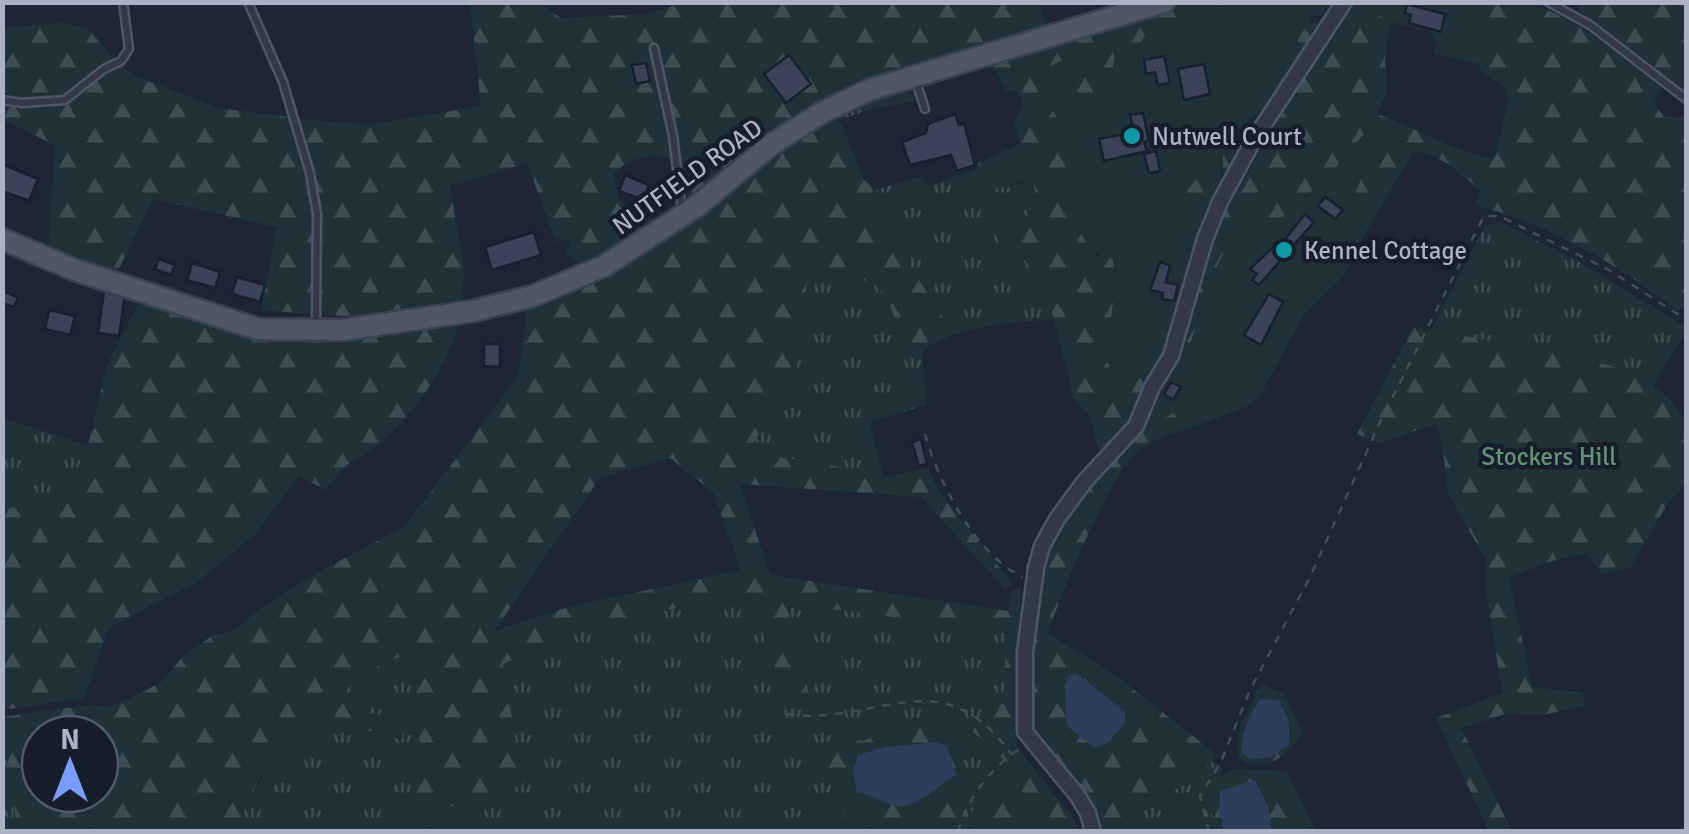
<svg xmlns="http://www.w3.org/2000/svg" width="1689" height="834" font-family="Signika,sans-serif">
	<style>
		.grass { fill: url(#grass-tufts) }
		.forest { fill: url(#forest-firs); fill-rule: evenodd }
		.garden { fill: #203237 }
		.water { fill: #2f3d5c }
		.building { fill: #3a4357; stroke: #191f2d; stroke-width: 2.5 }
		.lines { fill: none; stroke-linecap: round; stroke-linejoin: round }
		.service-casing { stroke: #4f5565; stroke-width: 11 }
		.minor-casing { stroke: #4f5565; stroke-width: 19 }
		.primary-casing { stroke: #3b4150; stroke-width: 25 }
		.path { stroke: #3e4f55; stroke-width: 2.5; stroke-dasharray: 8 8; stroke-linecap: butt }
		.service { stroke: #323847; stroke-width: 6 }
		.minor { stroke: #323847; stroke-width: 14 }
		.primary { stroke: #4f5767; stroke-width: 20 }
		.culture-dot { fill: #0f9aa8; stroke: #181d2b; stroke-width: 4 }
		.labels { text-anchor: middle; stroke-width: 9; stroke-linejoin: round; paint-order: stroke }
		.poi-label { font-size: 25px; fill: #abb2c4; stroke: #181d2b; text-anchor: start }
		.street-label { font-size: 25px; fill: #abb2c4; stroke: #181d2b }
		.park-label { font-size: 25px; fill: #639474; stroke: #181d2b }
	</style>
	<defs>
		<pattern id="grass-tufts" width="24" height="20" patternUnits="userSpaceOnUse" patternTransform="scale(2.5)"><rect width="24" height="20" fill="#203237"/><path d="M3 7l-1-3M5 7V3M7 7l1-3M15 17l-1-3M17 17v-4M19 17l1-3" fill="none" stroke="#3e4d52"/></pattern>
		<pattern id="forest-firs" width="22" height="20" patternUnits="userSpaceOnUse" patternTransform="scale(2.5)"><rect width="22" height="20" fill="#203237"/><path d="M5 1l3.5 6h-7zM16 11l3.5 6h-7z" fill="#3e4d52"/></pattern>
	</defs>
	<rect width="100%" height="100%" fill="#1e2636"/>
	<g class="grass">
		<polygon points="904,88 917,101 872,109 801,133 841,110"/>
		<path d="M1021,144l6,17 -22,13 4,14 24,-10c6,29 -3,36 -23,55h-14l4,12 21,7 20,35 13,32 -55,5 -45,10 -65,-100 -9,-40 -5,-4 48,-14 4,11 52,-19 -1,-5z"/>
		<polygon points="1500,222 1581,263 1683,325 1686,323 1686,331 1652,387 1626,370 1431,330 1485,226"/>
		<polygon points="809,270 879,283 902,334 922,349 926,405 870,422 883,478 857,470 748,452 791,381"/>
		<polygon points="2,418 88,445 66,495 3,510"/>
		<polygon points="750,598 772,657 786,709 811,706 786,607 843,610 1008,633 1003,703 978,720 1012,766 965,820 963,831 442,832 444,808 503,664 568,634 676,608"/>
		<path d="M406,654l14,15 -11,39 11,34 -10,39 8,50 -159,1 -22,-8c22,-45 42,-76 82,-107l85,6 -67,-21 22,-28z"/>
		<polygon points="2,735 9,749 16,821 3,821"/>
		<polygon points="1213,762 1223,769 1207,796 1217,831 1140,831 1144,803 1182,786"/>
	</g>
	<g class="forest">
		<path d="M684,2l355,1 10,32 -192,62 -10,-10 -43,22 -1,9 -114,81 -15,-39c-19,-8 -47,-3 -60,14l5,26 35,22 -72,42 -16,-11 5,-11 -11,-4 -3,6 -30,-81 -77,23 14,85 -2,28 -86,16 -36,1 -79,-6 16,-83 -124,-28 -36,74 -69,-25 7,-103 -52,-25 -1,-92 61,-5 24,5 33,38 17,11 81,31 110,14 45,2 108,-18 -11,-103h69l22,15 88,-4z"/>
		<polygon points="1183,3 1228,3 1180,23 1150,30 1136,48 1126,50 1120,24"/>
		<path d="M1351,3h16l-1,4 24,15 -5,39 3,29 -11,24c39,13 78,39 117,45l15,-58 -4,-13 -25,-19 -1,-24 8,-29 -35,-8 -7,-5c25,0 53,-3 78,0 39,4 107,60 139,85l-8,15 10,14h22v192l-10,1c-59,-47 -127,-85 -200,-105l4,-14c-15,-15 -46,-42 -67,-39l-46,78 -19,-17 14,-38 8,-48 -39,46 -65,60 -22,-10c-36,46 -36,73 -55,125h-8l24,-94 11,-26 86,-148z"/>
		<polygon points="1579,3 1686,3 1686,91 1578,10"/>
		<path d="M1292,22l21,11v10l-89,138c-8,-55 19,-39 38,-72 9,-17 22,-67 19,-85z"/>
		<path d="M1110,28c12,25 1,45 -8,69h-23l-6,-14 15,-34 -52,24 8,25 41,59c-3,45 -20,60 12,99l16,2 3,21 -5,41 -8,26 8,25 26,-7 19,4 -25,52 -31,34 -9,-36 -17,-20 -20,-79 -13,-32 -19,-35 -22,-7 -5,-12h16c19,-19 28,-26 22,-55l-45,13 -4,-12 5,-8 16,3 21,-14 -12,-38 9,-16 -5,-14 -13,-2 -8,-19 -13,-5 -1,-4z"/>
		<path d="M839,119l25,61 16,14 9,40 65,100 -32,15 -20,-15 -23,-51 -70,-12 -18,110 -43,71 109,18 26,8 45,-10 10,23 74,92 -7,6 -84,-92 -181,-13 30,91 238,36 3,-19 10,-5 -4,72v88l57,72 5,12h-116l2,-11 47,-54 -40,-35 6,-11 25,-17 4,-70 -164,-23 -56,-3 25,100 -27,2 -13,-52 -23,-59 -73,10 -108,26 -65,30 20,121 -78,23 -3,23h-24l-8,-50 10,-39 -11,-34 11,-39 -14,-15 -47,20 -21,28 66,21 -2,17 -83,-23 -15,12 -45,50 -21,44 21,8h-256v-10l13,-1 -14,-103 86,-12 20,2 31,-13 24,-13 19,-24 30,-21 22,-6 32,-25 51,-32 88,-47 114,-151 8,-71c62,-23 119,-50 172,-90 44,-32 85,-82 140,-95zM670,458l43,34 28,78 -169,36 -78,25 106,-153zM40,734h60v60h-60z"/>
		<polygon points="1204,171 1222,184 1204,220 1190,208 1186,190"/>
		<path d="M139,303c38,10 75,25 112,34 58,15 151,-5 209,-16 -15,46 -39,85 -75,118 -12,11 -27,17 -39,27 -7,7 -14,16 -20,24l-27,-14 -45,59 -57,47 -88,45 -25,71 -81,12 -1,-200 64,-15 22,-50 19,-80z"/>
		<polygon points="1413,327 1566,354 1626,370 1668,397 1686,423 1686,481 1665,508 1630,568 1603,574 1586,553 1548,562 1509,578 1532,687 1583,693 1584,706 1543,715 1505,714 1461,728 1512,831 1489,831 1436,718 1502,693 1486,589 1486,560 1449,495 1440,433 1435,424 1380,443 1357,434"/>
		<path d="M1203,393l12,26c-21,9 -54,16 -72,28 -30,18 -83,149 -95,186l71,45 94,74v10l-31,24 -38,17 -4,28h-41l-11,-37 -48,-52 -12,-18v-34l13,-111 9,-37 43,-62 50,-52 31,-15z"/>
		<path d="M1261,684l23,9 18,39c-13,24 -35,41 -62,28 -8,-28 9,-52 21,-76z"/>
		<path d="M945,720c28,28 21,38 7,72l11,13 -11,24 -98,2 -10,-8 2,-26 -6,-20 -14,-6 -4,-21 11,-15 31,6 32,-17zM905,746l50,29c-16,10 -40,34 -58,31 -13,-3 -26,-11 -40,-14l28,-45z"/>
		<polygon points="1235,769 1286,771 1316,831 1272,831 1273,827 1219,805 1223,831 1217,831 1207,796 1216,779"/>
	</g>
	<g class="garden">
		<path d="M1228,3h103l-11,13h-10v6l13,2 -10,9 -21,-11 -10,2 1,13 13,2 9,10 -44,61 -30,27 -10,21 1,26 -18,-12 -18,18 4,18 14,12 -42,137 -6,11 -19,-4 -26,8 -8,-26 8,-26 5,-41 -3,-20c-24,-5 -32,-20 -36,-43l-12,-10v-20l19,-15 1,-14 -41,-59 -8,-26 52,-23 5,8 -6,18 -11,2 -3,6 6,14h22c10,-24 21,-43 9,-69l10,-4 6,25 10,-1 14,-18 30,-7z"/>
		<polygon points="1367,3 1445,3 1452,8 1487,16 1479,45 1480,64 1434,54 1437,42 1429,31 1390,22 1366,6"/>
		<path d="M1371,127l6,10 -29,75 19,18 -23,46 -39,36 -45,84 -12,10 -33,13 -12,-25 -29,19 -31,15 7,-27 31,-53h8c19,-53 19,-79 56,-125l21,10 65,-60z"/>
	</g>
	<g class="water">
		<polygon points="1076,673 1125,712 1125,722 1109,742 1095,748 1067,726 1065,687 1068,676"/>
		<path d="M1260,699l19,1 10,22v23l-17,12 -22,3 -8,-8c-1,-19 7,-37 18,-53z"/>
		<path d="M935,742l12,4 9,29c-17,10 -41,34 -59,31 -13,-3 -26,-11 -40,-14l-4,-19 5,-18 27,-8z"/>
		<polygon points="1255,780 1268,806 1272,831 1223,831 1219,805 1220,791"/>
	</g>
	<g class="building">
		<polygon points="1407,4 1445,14 1441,32 1409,23 1411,15 1405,13"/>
		<polygon points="789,55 811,84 786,103 764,74"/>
		<polygon points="1164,56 1170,83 1158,85 1155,72 1146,74 1144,60"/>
		<polygon points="646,63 650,81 636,84 632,65"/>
		<polygon points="1204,64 1210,94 1184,100 1178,69"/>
		<polygon points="1143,113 1149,141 1144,142 1147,151 1104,161 1099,139 1134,132 1130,115"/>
		<polygon points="955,114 959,125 964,123 975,165 957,171 951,155 910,165 902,142 926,133 928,124"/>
		<polygon points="1156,151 1160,171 1149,173 1144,154"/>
		<polygon points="2,164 38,179 29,201 2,191"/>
		<polygon points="625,175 649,185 643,200 619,191"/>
		<polygon points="1325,197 1343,210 1335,219 1318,206"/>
		<polygon points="1305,214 1314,222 1259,285 1252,280 1257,274 1250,269 1271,249 1275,252"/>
		<polygon points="534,232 541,255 492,270 485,247"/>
		<polygon points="159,259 175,265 171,275 155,269"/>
		<polygon points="1160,262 1170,265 1166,282 1178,285 1174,301 1162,299 1163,293 1150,290"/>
		<polygon points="192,263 220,272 215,288 187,280"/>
		<polygon points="237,277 265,285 260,302 232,294"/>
		<polygon points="2,291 18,297 14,307 2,303"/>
		<polygon points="104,291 125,294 119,336 98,333"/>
		<polygon points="1269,294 1283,302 1261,345 1244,335"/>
		<polygon points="49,310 75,316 70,335 45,329"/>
		<polygon points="484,344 500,344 500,367 484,366"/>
		<polygon points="1171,382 1181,387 1173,400 1164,394"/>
		<polygon points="921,439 927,464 919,466 912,442"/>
	</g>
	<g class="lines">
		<g class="service-casing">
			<g id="service">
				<polyline points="248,2 283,82 310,173 317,214 316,326"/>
				<polyline points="1548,2 1590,25 1686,99"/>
				<polyline points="654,48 673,136 682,210"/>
				<polyline points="915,79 925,109"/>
				<polyline points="2,100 22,103 65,100 104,69 121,61 129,49 123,2"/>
			</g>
		</g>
		<g class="minor-casing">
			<polyline id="minor" points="1093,832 1088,813 1077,795 1025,732 1025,652 1036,568 1042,546 1057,519 1085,481 1136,426 1152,387 1171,356 1205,239 1220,202 1253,141 1344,2"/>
		</g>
		<g class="primary-casing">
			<polyline id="primary" points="2,239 75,270 258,329 342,330 473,311 533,296 604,266 697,206 772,144 823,112 869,90 1164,2"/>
		</g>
		<g class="path">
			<path d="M925,434c12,46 52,123 98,143"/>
			<path d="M787,714c89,13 154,-58 224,40"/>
			<path d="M958,832c8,-32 35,-68 64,-84"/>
			<polyline points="1209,832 1200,796 1220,764 1250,690 1310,577 1381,420 1484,216 1499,216 1609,270 1679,315 1686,315"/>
		</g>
		<use href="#service" class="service"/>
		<use href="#minor" class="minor"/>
		<use href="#primary" class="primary"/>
	</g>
	<g class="culture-dot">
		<circle cx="1132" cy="136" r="10"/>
		<circle cx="1284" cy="250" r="10"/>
	</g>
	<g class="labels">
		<g class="poi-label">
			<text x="1152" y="145">Nutwell Court</text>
			<text x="1304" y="259">Kennel Cottage</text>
		</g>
		<g class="street-label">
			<text transform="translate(687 176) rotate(-36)" y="9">NUTFIELD ROAD</text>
		</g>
		<g class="park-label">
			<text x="1549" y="465">Stockers Hill</text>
		</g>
	</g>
	<rect width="1689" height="834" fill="none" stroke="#abb2c4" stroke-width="10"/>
	<g transform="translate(70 764)"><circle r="48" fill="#181d2b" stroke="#535968" stroke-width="2.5"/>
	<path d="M0-8L18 38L0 25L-18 38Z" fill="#7a9dfb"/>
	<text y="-15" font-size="28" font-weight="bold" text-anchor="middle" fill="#abb2c4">N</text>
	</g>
</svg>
